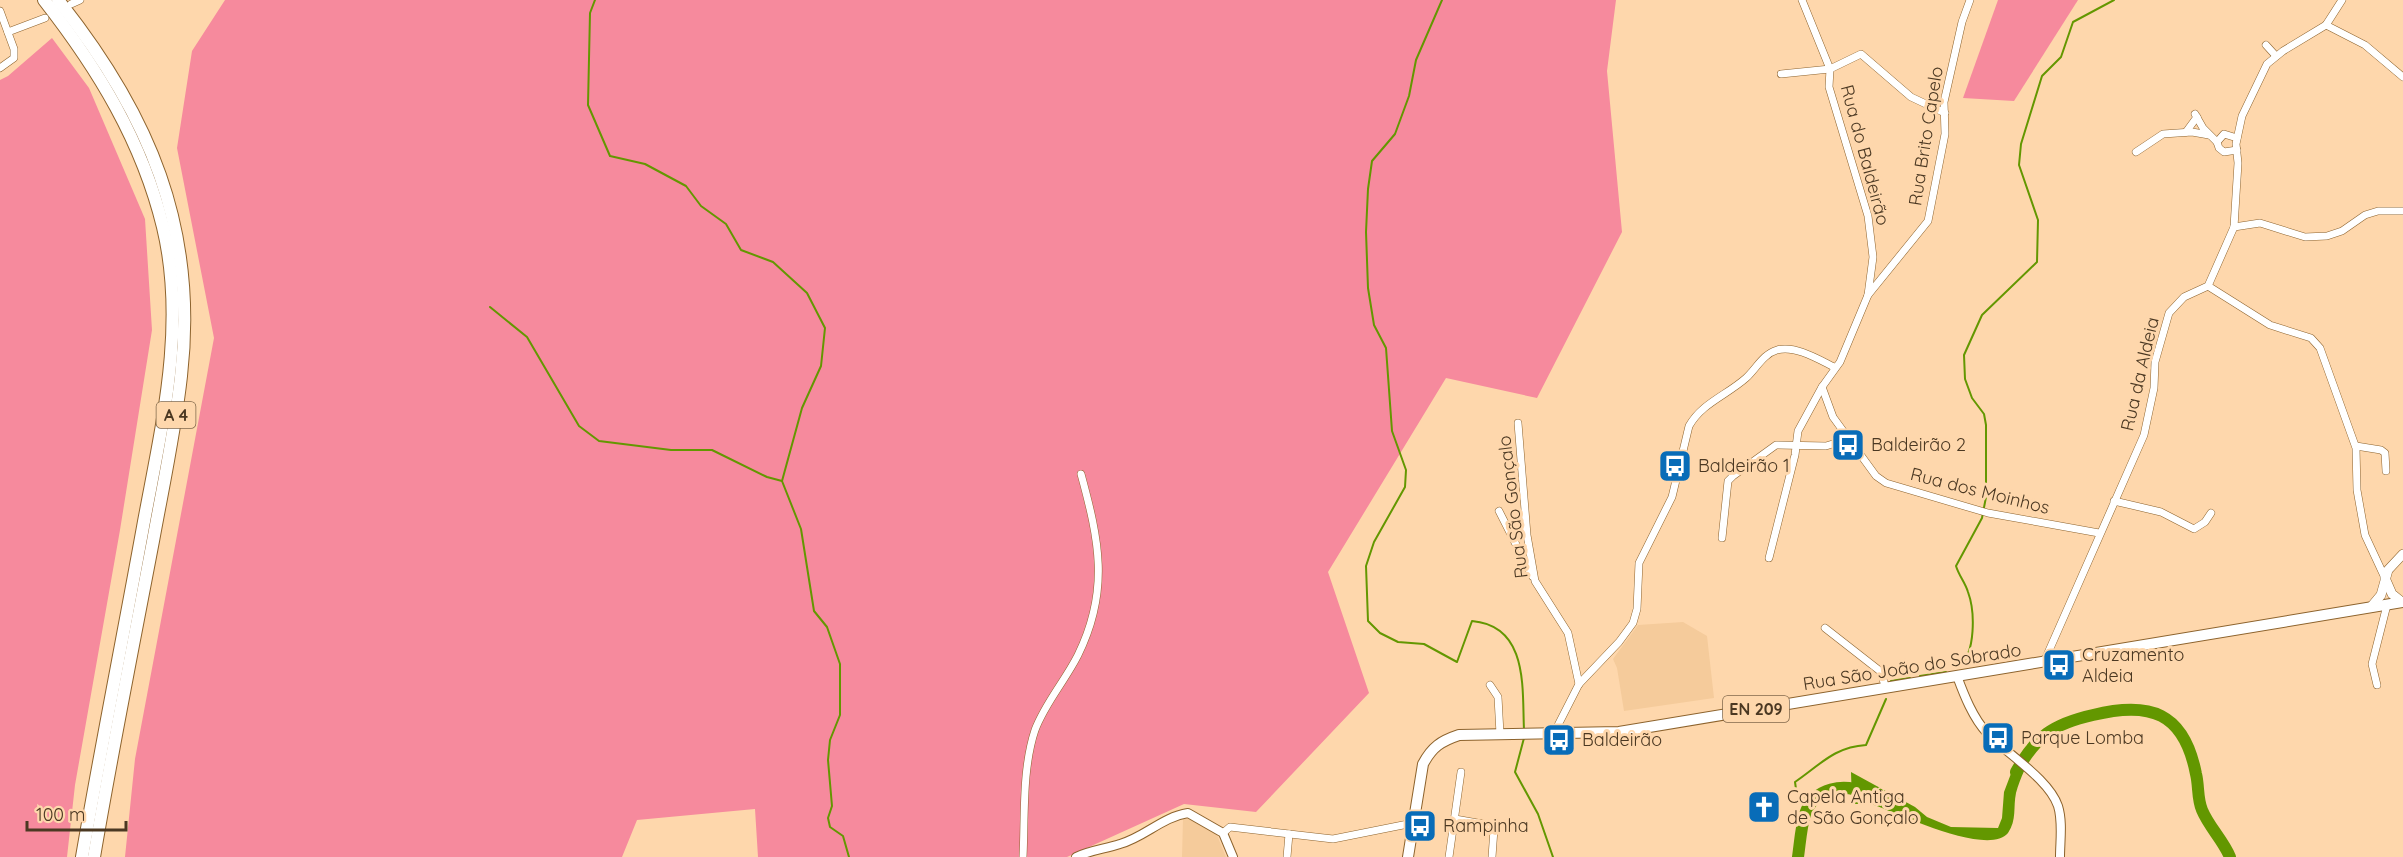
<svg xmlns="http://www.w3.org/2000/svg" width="2403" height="857" font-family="Quicksand,sans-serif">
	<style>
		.built { fill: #f5cb9b }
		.forest { fill: #f68a9d }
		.water { fill: #639700 }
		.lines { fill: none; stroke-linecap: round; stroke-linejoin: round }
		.stream { stroke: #639700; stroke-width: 2 }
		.river { stroke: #639700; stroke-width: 12 }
		.minor-casing { stroke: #8d632d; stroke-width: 8 }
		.tertiary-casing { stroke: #8d632d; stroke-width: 10 }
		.secondary-casing { stroke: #8d632d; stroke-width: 10 }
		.primary-casing { stroke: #8d632d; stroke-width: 12 }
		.motorway-casing { stroke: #8d632d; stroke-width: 14 }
		.minor { stroke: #fff; stroke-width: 7 }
		.tertiary { stroke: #fff; stroke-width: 8 }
		.secondary { stroke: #fff; stroke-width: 9 }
		.primary { stroke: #fff; stroke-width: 10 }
		.motorway { stroke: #fff; stroke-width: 12 }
		.labels { text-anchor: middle; stroke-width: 6; stroke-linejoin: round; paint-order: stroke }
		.shield { fill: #fed7ac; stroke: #81684b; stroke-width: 1.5 }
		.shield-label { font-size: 16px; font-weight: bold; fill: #4b3822 }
		.street-label { font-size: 18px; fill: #4b3822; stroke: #fed7ac }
		.poi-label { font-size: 18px; fill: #4b3822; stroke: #fed7ac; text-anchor: start }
	</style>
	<rect width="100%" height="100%" fill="#fed7ac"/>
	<g class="built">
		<polygon points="1683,622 1707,636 1714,698 1624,711 1617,668 1613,659 1638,625"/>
		<polygon points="1183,819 1193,819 1217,835 1226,857 1182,857"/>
	</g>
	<g class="forest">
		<polygon points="225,0 1616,0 1607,71 1622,232 1537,398 1446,378 1328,572 1369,693 1256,812 1184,804 1067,857 758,857 755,809 637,820 622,857 125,857 135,759 214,338 177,148 192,51"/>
		<polygon points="1998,0 2078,0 2014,101 1963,98"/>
		<polygon points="52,38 89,88 145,219 152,330 120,530 75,785 67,857 0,857 0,80 8,76"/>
	</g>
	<path class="water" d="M2015,763l9,8c-3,7 -6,14 -8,22 -3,14 1,27 -8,40 -20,24 -108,-19 -134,-28 -6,-2 -15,-1 -22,-1l-1,-32 64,35 12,10 24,10 47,1 4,-10 2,-26z"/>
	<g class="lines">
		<g class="stream">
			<polyline points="595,0 590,13 588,105 610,156 645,164 686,186 701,206 726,224 741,250 773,262 807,293 825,328 821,366 802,408 782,481 801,529 814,611 827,627 840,664 840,715 830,740 828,760 832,806 828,818 830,827 843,836 849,857"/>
			<path d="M1442,0l-26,60 -7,36 -14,38 -23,27 -4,28 -2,43 2,56 6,37 12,23 6,83 14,39 -1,17 -31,55 -8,24 2,55 12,12 18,9 26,2 33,18 15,-41c57,5 50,68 52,109"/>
			<polyline points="490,307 527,337 579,426 599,441 671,450 712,450 767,477 782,481"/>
			<path d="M1959,667c17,-14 16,-56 9,-75 -3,-10 -9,-16 -12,-26l26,-48 4,-21v-72l-2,-11 -12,-16 -7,-19 -1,-24 18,-40 55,-53 1,-42 -19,-55 2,-21 21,-68 19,-19 12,-35 41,-22"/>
			<polyline points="1920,676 1946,672"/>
			<polyline points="1891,681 1910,678"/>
			<polyline points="1524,738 1515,772 1538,814 1553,857"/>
			<path d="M1812,804l-16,-15 -1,-7c25,-17 39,-35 71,-37l20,-46"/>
		</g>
		<g class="river">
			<path d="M2016,772c20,-36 37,-48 77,-57 57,-14 91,-3 103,59 3,12 1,24 6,36 7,17 21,30 28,47"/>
			<path d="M1798,857c2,-14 3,-30 7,-43 10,-27 39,-31 61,-21"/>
		</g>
		<g class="minor-casing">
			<g id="minor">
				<polyline points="1802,0 1830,69 1829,87 1868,216 1873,257 1868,295 1840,362 1822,387 1833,417 1876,476 1886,483 1988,513 2099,533"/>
				<polyline points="71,4 80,0"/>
				<polyline points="0,11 14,49 14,58 0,68"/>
				<polyline points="2326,25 2365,45 2403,77"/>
				<polyline points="8,32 45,18"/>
				<polyline points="2266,45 2276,56"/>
				<polyline points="1781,74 1830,69 1861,54 1911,97 1945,113"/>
				<polyline points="2195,114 2203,128 2217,142"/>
				<polyline points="2186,132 2197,117"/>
				<polyline points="2237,150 2224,152 2219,148 2217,142 2224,134 2237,138"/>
				<polyline points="2136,152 2163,134 2192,132 2209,135"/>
				<polyline points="2234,227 2260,223 2305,237 2327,236 2342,231 2365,215 2378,211 2403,211"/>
				<polyline points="2208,286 2270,325 2311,338 2320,348 2356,448 2357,490 2365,535 2385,578"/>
				<polyline points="1868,295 1928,221 1945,134 1944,102 1962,22 1970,0"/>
				<polyline points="1518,423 1527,535 1535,581 1568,633 1579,684"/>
				<polyline points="2356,446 2381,450 2385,453 2386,471"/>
				<polyline points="2114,501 2161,512 2194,529 2205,522 2211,513"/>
				<polyline points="1499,511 1532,576"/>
				<polyline points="1722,538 1728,481 1733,476 1776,445 1826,446 1849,439"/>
				<polyline points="1769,558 1795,455 1798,431 1822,387"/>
				<polyline points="1825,628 1880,671 1886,688"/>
				<polyline points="2044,662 2144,435 2154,388 2155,362 2169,313 2184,297 2208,286 2234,227 2238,163 2236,144 2242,116 2267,64 2283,51 2326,25 2342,0"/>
				<polyline points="1490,685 1498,697 1500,734"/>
				<polyline points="2377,685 2372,664 2387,605"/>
				<path d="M1554,733l25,-49 40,-42 14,-19 4,-14 2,-46 33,-66 17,-71c13,-23 38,-31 57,-48 10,-9 17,-24 31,-28 18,-5 41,9 57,17"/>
				<polyline points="1455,819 1489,825 1494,829 1492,857"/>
				<polyline points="1223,833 1230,827 1333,839 1413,823"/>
				<path d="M1023,857c2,-41 -1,-88 12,-127 10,-27 30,-49 43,-75 32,-65 21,-115 3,-181"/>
				<polyline points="1287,857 1289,834"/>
				<polyline points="1449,857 1461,772"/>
			</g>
		</g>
		<g class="tertiary-casing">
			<g id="tertiary">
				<path d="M1957,676c7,19 16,42 30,57 20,21 62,46 71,73 5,16 2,35 2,51"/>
				<path d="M1076,857c15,-7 29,-8 44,-13 25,-7 42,-27 68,-31l35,20 10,24"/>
			</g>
		</g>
		<g class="secondary-casing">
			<g id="secondary">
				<polyline points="2385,578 2392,594 2402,602"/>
				<polyline points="2371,607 2381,595 2388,570 2403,554"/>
			</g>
		</g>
		<g class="primary-casing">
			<path id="primary" d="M1408,857l15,-93c9,-17 18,-23 36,-29l160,-3 784,-130"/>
		</g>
		<g class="motorway-casing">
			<g id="motorway">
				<path d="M44,0c54,69 98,141 119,227 24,100 -2,201 -20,300 -20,110 -42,220 -61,330"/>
				<path d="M58,0c91,114 140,228 123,376 -6,55 -18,110 -28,165 -20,105 -41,210 -59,316"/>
			</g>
		</g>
		<use href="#minor" class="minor"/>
		<use href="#tertiary" class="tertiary"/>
		<use href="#secondary" class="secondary"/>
		<use href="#primary" class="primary"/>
		<use href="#motorway" class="motorway"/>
	</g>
	<defs>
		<g id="bus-square" transform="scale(1.725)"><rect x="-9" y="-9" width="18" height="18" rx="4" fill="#086cb8" stroke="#fed7ac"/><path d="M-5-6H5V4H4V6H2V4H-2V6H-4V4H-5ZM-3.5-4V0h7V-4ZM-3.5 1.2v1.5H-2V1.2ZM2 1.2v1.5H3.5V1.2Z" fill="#fff"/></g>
		<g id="church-square" transform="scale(1.725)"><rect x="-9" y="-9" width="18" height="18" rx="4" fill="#086cb8" stroke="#fed7ac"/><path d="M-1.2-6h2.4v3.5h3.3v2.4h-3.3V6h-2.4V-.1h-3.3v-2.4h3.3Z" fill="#fff"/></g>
	</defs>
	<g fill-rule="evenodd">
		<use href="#bus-square" x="1848" y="445"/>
		<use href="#bus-square" x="1675" y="466"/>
		<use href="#bus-square" x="2059" y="665"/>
		<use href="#bus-square" x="1998" y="738"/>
		<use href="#bus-square" x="1559" y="740"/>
		<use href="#church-square" x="1764" y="807"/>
		<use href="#bus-square" x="1420" y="826"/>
	</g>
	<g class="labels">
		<g class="shield">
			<rect x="156.5" y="402" width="39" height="26" rx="4.5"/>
			<rect x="1723" y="696" width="66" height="26" rx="4.5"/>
		</g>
		<g class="shield-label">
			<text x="176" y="421">A 4</text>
			<text x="1756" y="715">EN 209</text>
		</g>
		<g class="street-label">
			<text transform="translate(1926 136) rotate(-81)" y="6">Rua Brito Capelo</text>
			<text transform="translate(1865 155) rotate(75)" y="6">Rua do Baldeirão</text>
			<text transform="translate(2140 374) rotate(-77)" y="6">Rua da Aldeia</text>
			<text transform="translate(1980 491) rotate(14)" y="6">Rua dos Moinhos</text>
			<text transform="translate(1513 507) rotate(-97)" y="6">Rua São Gonçalo</text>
			<text transform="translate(1912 667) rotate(-9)" y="6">Rua São João do Sobrado</text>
		</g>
		<g class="poi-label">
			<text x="1871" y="451">Baldeirão 2</text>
			<text x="1698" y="472">Baldeirão 1</text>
			<text x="2082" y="661">Cruzamento<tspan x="2082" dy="21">Aldeia</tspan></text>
			<text x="2021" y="744">Parque Lomba</text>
			<text x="1582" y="746">Baldeirão</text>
			<text x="1787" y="803">Capela Antiga<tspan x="1787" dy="21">de São Gonçalo</tspan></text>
			<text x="1443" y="832">Rampinha</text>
		</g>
	</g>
	<path d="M27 821v9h99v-9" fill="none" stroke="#4b3822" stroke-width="3"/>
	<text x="36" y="821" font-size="18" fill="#4b3822" stroke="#fed7ac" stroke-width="4.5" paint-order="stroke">100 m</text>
</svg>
